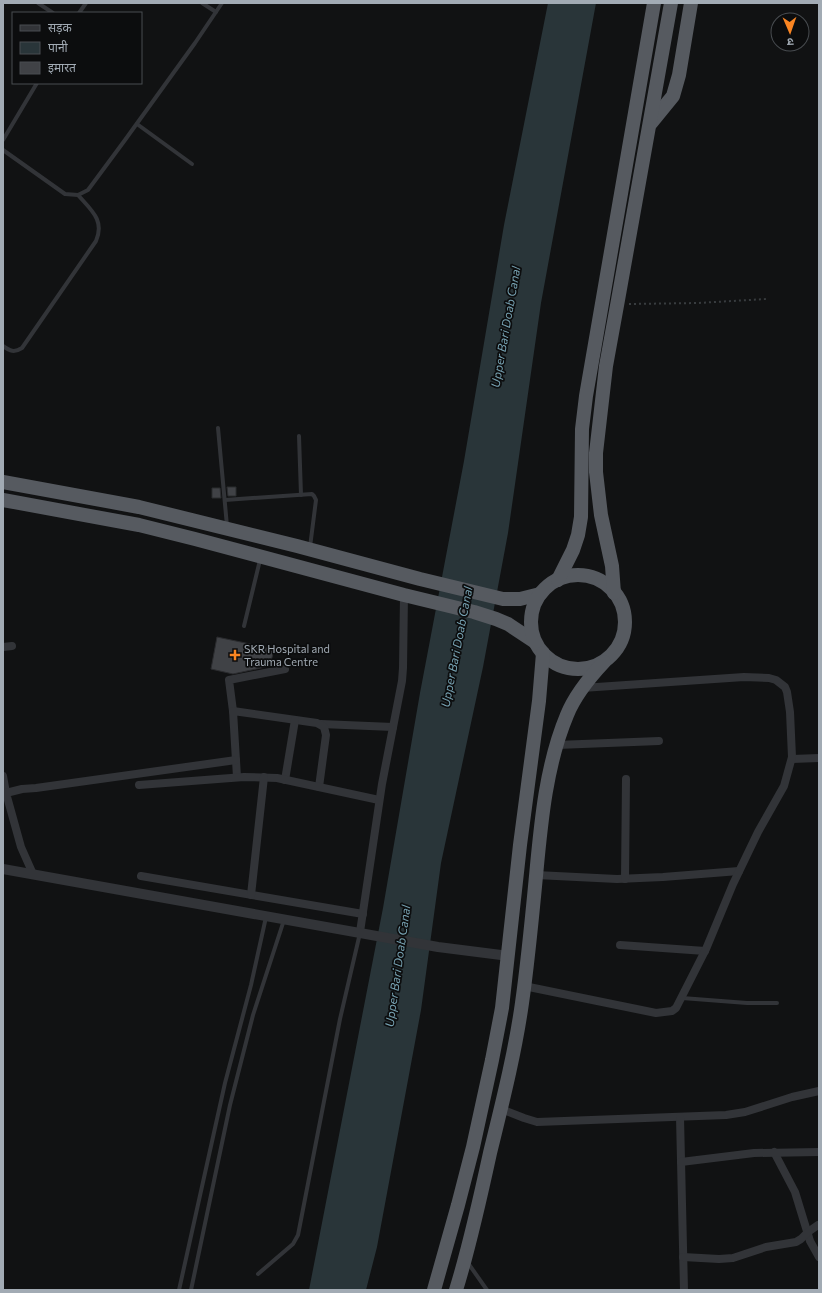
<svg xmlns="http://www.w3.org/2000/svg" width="822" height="1293" font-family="Commissioner,'Noto Sans Devanagari',sans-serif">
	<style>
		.water { fill: #293539 }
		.building { fill: #404246; stroke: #2b2c2f }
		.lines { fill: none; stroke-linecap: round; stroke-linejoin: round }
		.path { stroke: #383c3f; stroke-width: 2; stroke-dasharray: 2 3; stroke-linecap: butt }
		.service { stroke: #323438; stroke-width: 4 }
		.minor { stroke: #323438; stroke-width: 8 }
		.tertiary { stroke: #323438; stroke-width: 10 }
		.trunk { stroke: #565a60; stroke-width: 14 }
		.poi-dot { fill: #fa8522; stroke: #0c0d0e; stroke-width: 1.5 }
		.labels { text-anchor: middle; stroke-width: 3.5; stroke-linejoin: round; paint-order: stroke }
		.poi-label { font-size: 11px; fill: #a2abb4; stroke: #0c0d0e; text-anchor: start }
		.water-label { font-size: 12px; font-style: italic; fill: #77a2b2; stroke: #0c0d0e }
	</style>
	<rect width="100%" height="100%" fill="#111213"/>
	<polygon class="water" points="548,3 596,3 541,303 508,533 483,667 441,863 421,1010 377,1247 366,1290 309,1290 383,908 420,693 464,461 504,225"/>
	<g class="building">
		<polygon points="227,487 236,487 236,496 228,496"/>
		<polygon points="212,488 220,488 221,498 212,498"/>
		<polygon points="217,637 274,649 270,666 233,674 211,669"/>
	</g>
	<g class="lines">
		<polyline class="path" points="629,304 698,303 766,299"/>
		<g class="service">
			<polyline points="38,3 53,13"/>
			<polyline points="202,3 216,12"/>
			<polyline points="79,13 86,3"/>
			<polyline points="137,124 192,164"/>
			<polyline points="3,140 37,83"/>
			<polyline points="3,150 65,194 78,195 88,190 125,140 195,43 222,3"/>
			<path d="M3,346c7,5 11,7 19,2l74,-107c9,-21 -5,-31 -18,-46"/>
			<polyline points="218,428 227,526"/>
			<polyline points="299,436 301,495"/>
			<polyline points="225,500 312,494 314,496 316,500 310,547"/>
			<polyline points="244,626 260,560"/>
			<polyline points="682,998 747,1003 777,1003"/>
			<polyline points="468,1263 487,1290"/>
			<polyline points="258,1274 293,1244 298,1235 340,1019 360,933"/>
			<polyline points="179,1290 225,1083 251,985 266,917"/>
			<polyline points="191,1290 230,1105 253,1015 284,920"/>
		</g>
		<g class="minor">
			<polyline points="3,647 12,646"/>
			<polyline points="233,711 229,680 285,669"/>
			<polyline points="321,724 393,727"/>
			<polyline points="557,745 659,741"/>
			<polyline points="792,759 819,758"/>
			<polyline points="3,776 6,793"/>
			<polyline points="237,777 233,711 317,723 324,727 326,735 319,787"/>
			<polyline points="285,780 295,720"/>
			<polyline points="139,785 244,777 277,778 379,800"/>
			<polyline points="33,874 21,847 6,793 22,789 36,788 236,760"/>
			<polyline points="536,875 617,879 663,877 739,871"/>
			<polyline points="141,876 363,914"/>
			<polyline points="625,879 626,779"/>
			<polyline points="251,895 264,777"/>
			<polyline points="360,932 382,784 402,681 403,668 404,595"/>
			<polyline points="620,945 705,951"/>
			<polyline points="524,986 656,1013 672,1011 676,1008 706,949 733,884 758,832 784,786 792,757 790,712 787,692 785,687 776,680 769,678 744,677 582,688"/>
			<polyline points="501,1109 524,1118 537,1122 726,1115 745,1112 792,1097 819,1091"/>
			<polyline points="680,1117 684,1290"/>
			<polyline points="774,1152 795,1192 810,1241 819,1257"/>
			<polyline points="681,1162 754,1153 819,1152"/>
			<polyline points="683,1257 719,1259 733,1258 766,1247 796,1242 801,1239 808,1232 818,1225"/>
		</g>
		<polyline class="tertiary" points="3,869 438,947 509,956"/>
		<g class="trunk">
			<polyline points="651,123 673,96 679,75 691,3"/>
			<polyline points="3,482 139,507 297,546 420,579 503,599 520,599 540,594"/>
			<polyline points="3,500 139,525 195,539 404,595 474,612 496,619 508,624 535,642"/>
			<circle cx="578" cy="622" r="47"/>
			<polyline points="558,580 573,550 578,535 581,517 582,429 586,396 654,3"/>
			<polyline points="614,593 612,566 601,515 596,472 596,453 606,366 618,300 671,3"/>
			<polyline points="434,1290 458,1205 473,1147 492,1060 502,1008 520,845 539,701 543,653"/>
			<path d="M456,1290c14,-45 24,-91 34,-137 12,-49 25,-100 32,-150 6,-42 10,-85 14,-127 5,-54 10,-111 31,-161 8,-20 22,-37 37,-53"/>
		</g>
	</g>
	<path class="poi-dot" d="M233 649h4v4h4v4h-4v4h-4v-4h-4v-4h4z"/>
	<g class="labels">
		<g class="poi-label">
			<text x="244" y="653">SKR Hospital and<tspan x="244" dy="13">Trauma Centre</tspan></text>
		</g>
		<g class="water-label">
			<text transform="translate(506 327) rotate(-80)" y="4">Upper Bari Doab Canal</text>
			<text transform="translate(457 647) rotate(-79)" y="4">Upper Bari Doab Canal</text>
			<text transform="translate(398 966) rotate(-82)" y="4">Upper Bari Doab Canal</text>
		</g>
	</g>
	<rect width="822" height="1293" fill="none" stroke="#a2abb4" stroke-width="8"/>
	<rect x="12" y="12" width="130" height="72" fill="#0c0d0e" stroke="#484c50"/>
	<rect x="20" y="25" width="20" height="6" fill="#323438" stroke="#484c50"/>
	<text x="48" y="32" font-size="12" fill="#a2abb4">सड़क</text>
	<rect x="20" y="42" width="20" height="12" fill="#293539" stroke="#484c50"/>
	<text x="48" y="52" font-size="12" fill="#a2abb4">पानी</text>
	<rect x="20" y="62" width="20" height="12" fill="#404246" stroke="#484c50"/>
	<text x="48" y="72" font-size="12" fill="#a2abb4">इमारत</text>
	<g transform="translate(790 32) rotate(178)"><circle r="19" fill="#0c0d0e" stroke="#484c50"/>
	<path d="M0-3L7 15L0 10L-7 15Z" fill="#fa8522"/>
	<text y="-6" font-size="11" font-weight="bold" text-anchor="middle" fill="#a2abb4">उ</text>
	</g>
</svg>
